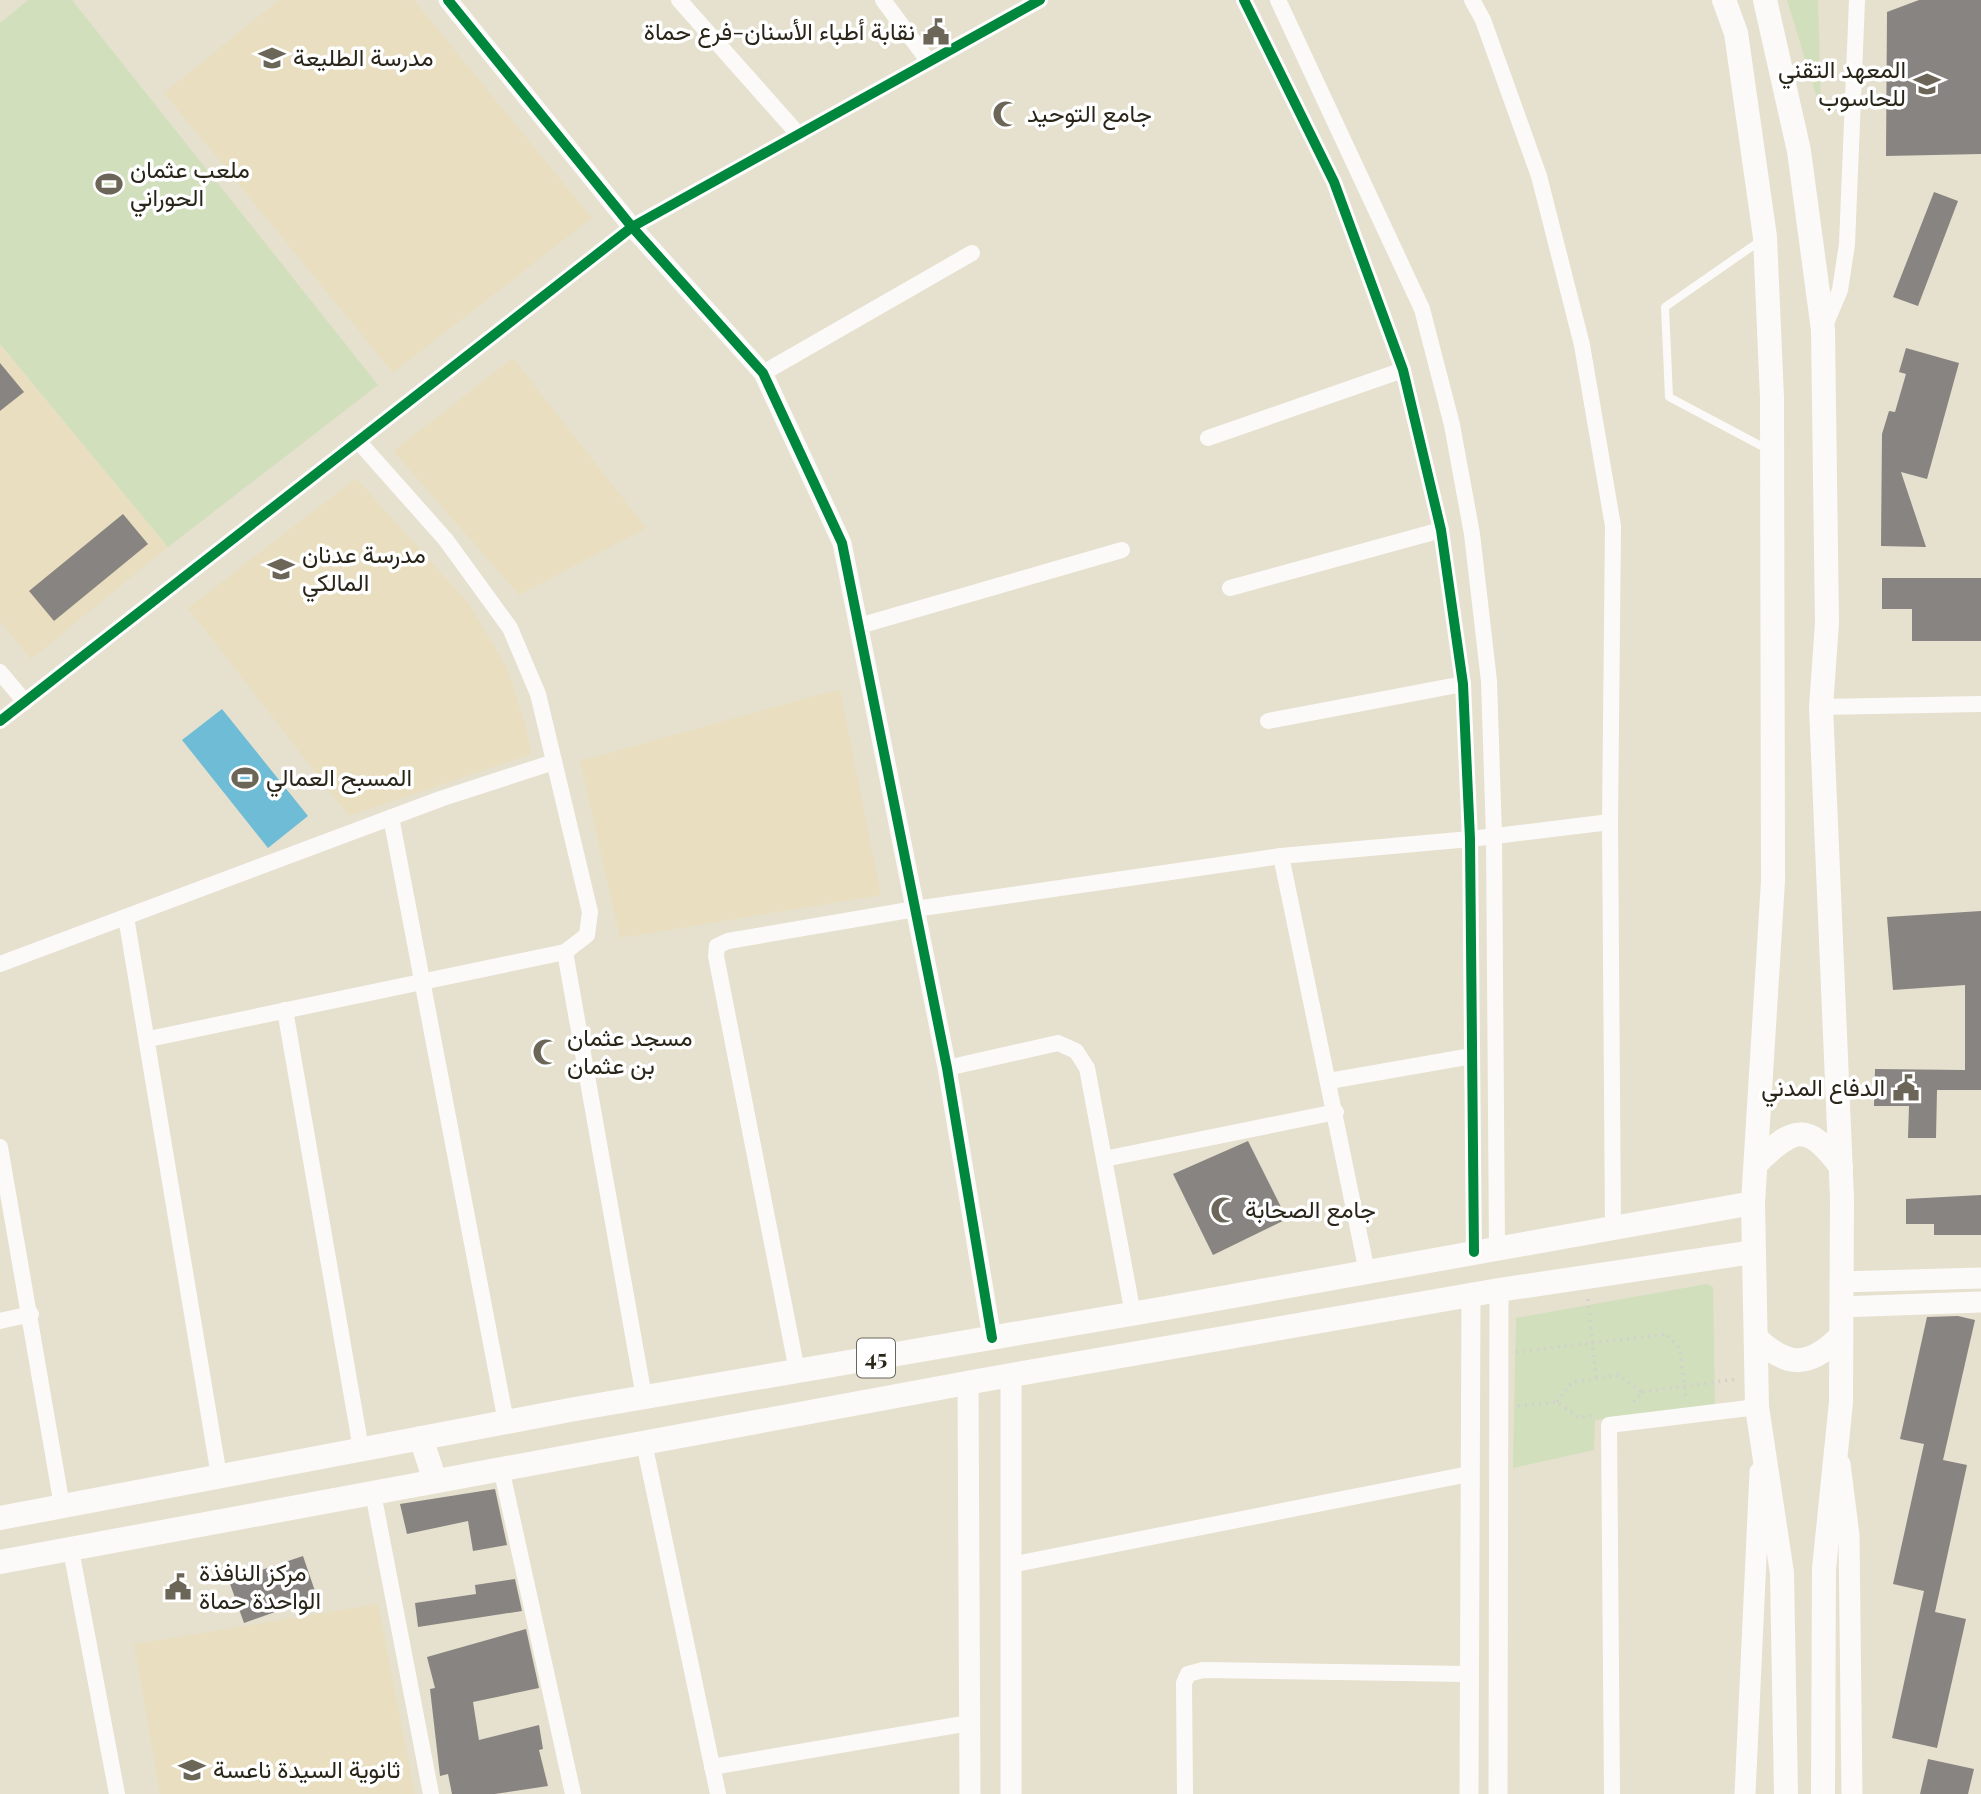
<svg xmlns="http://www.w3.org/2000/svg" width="1981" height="1794" font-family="'Playfair Display',Vazirmatn,serif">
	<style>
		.built { fill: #e9dfc0 }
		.green { fill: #d1dfbc }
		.water { fill: #6fbcd6 }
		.building { fill: #888481 }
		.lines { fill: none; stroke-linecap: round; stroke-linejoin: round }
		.path { stroke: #d2d1cb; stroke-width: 3.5; stroke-dasharray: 2 5; stroke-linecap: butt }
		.service { stroke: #fbfaf8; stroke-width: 8 }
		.minor { stroke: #fbfaf8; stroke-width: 16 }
		.tertiary { stroke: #fbfaf8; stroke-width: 19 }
		.secondary { stroke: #fbfaf8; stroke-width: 21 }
		.primary { stroke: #fbfaf8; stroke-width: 24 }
		.cycleway-casing { stroke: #fff; stroke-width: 15 }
		.cycleway { stroke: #00873e; stroke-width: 10 }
		.labels { text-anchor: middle; stroke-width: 7; stroke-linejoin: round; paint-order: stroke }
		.shield { fill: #fff; stroke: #69665d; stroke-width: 2 }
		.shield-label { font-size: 23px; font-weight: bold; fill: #292518 }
		.poi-label { font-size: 24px; fill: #292518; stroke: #fff; text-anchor: start }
	</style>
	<rect width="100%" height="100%" fill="#e6e0ce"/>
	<g class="built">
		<polygon points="279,0 414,0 592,218 393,373 164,93"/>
		<polygon points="0,345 168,547 31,659 0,621"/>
		<polygon points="513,358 646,528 519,595 393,451"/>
		<polygon points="356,478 469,604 507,668 526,727 531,754 349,816 188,608"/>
		<polygon points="840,689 881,895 620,938 580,761"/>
		<polygon points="378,1604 415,1794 160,1794 134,1644"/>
	</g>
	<g class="green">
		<polygon points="28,0 72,0 378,385 168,547 0,344 0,23"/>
		<polygon points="1787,0 1818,0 1821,111"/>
		<polygon points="1707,1284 1713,1287 1715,1406 1595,1420 1594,1450 1513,1468 1516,1318"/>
	</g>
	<polygon class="water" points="222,709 308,816 268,848 182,740"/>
	<g class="building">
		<polygon points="1919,0 1981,0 1981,154 1886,156 1887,12"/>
		<polygon points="1934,192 1958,201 1918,306 1893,297"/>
		<polygon points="1906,348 1959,363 1927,479 1901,472 1926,547 1881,546 1882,434 1889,411 1895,412 1906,374 1899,372"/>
		<polygon points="0,363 24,392 0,411"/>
		<polygon points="123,514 148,544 54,621 29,591"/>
		<polygon points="1882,578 1981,578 1981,641 1912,641 1912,609 1882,609"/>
		<polygon points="1981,911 1981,1090 1937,1090 1936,1138 1908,1138 1909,1106 1874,1106 1875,1069 1965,1070 1965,985 1893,990 1887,917"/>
		<polygon points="1248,1141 1287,1219 1213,1255 1173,1174"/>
		<polygon points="1981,1195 1981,1235 1934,1235 1934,1224 1906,1224 1906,1199"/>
		<polygon points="1958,1316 1975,1320 1943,1460 1967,1465 1935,1612 1966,1619 1937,1748 1892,1738 1924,1591 1893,1584 1924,1444 1900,1439 1927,1317"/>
		<polygon points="495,1489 507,1545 473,1551 468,1521 407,1534 400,1504"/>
		<polygon points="303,1556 317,1597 244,1623 229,1581"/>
		<polygon points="515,1579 522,1611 418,1627 415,1603 476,1594 475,1585"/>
		<polygon points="526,1629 539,1688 473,1702 479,1740 539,1725 543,1749 539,1750 548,1786 495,1794 452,1794 448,1774 440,1776 430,1689 435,1688 427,1657"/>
		<polygon points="1928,1759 1974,1769 1968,1794 1920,1794"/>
	</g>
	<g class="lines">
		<g class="path">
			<polyline points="1588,1299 1596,1377"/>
			<polyline points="1516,1352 1667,1334 1680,1349 1686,1400"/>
			<polyline points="1642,1392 1737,1379"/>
			<polyline points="1557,1402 1572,1382 1618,1375 1642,1392 1632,1404"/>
			<polyline points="1518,1406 1557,1402 1579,1418 1596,1415"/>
		</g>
		<polyline class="service" points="1760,241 1665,307 1669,397 1767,449"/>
		<g class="minor">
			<polyline points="679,0 799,135"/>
			<polyline points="883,0 929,62"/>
			<polyline points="1244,0 1334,182 1403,370 1441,530 1463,684 1470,839 1474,1252"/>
			<polyline points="1278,0 1422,309 1452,425 1472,534 1489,681 1494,836 1497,1248"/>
			<polyline points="1472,0 1483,20 1539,176 1582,345 1613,526 1610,822 1613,1227"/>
			<polyline points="1824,328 1840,290 1847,244 1857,0"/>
			<polyline points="763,373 972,253"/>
			<polyline points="1208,438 1403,370"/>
			<polyline points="1230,588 1441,530"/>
			<polyline points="859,626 1122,550"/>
			<polyline points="0,672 25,702"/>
			<polyline points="1821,707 1981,704"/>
			<polyline points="0,721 632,227 1040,0"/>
			<polyline points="1268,721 1463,684"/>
			<polyline points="391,817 506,1422"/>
			<polyline points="1281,856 1367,1272"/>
			<polyline points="126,917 219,1476"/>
			<polyline points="565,952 644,1397"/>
			<polyline points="0,964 443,798 554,762"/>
			<polyline points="285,1010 361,1449"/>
			<polyline points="149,1039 565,952 587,935 590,912 538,694 510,628 446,540 359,442"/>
			<polyline points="947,1068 1058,1043 1076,1051 1087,1068 1133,1314"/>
			<polyline points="1329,1081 1472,1056"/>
			<polyline points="0,1147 62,1506"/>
			<polyline points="1104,1159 1336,1112"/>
			<polyline points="0,1321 31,1314"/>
			<polyline points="797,1371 716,956 717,946 728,941 915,909 1281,856 1470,839 1610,822"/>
			<polyline points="644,1443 718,1794"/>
			<polyline points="501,1468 573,1794"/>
			<polyline points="373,1493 431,1794"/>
			<polyline points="71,1550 117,1794"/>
			<polyline points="1010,1565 1469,1474"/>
			<polyline points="712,1767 969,1723"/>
			<polyline points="1185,1794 1184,1683 1188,1674 1203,1670 1469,1674"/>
			<polyline points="1612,1794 1609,1425 1757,1407"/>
		</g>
		<g class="tertiary">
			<polyline points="448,0 632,227 763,373 842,543 947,1068 992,1338"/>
			<polyline points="1469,1794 1471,1295"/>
			<polyline points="1498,1794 1499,1290"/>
		</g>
		<g class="secondary">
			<polyline points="1840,1282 1981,1278"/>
			<polyline points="1840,1307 1981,1302"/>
			<polyline points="1011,1376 1011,1794"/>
			<polyline points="968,1383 970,1794"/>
			<polyline points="1840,1464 1849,1535 1852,1794"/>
			<polyline points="1745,1794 1760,1472"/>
		</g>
		<g class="primary">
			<polyline points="1724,0 1736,33 1765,237 1772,398 1773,881 1753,1203 1757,1407 1782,1573 1786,1794"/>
			<polyline points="1765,0 1799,151 1823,330 1827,623 1821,707 1842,1198 1841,1402 1824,1569 1823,1794"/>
			<path d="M1756,1164c38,-38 52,-42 85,3"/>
			<path d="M1756,1338c31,29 52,30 83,0"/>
			<polyline points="421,1438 435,1481"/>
			<polyline points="0,1518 575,1409 1166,1308 1753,1203"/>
			<polyline points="0,1562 983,1380 1499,1290 1753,1252"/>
		</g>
		<g class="cycleway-casing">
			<g id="cycleway">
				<polyline points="448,0 632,227 763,373 842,543 947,1068 992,1338"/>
				<polyline points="1244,0 1334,182 1403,370 1441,530 1463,684 1470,839 1474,1252"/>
				<polyline points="0,721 632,227 1040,0"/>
			</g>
		</g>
		<use href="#cycleway" class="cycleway"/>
	</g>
	<defs>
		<g id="civic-bare" transform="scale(2.1)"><path d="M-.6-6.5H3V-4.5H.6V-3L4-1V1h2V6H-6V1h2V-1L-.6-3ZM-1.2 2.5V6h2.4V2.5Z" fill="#6b6658" stroke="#fff" stroke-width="2.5" paint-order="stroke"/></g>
		<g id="school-bare" transform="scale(2.1)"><path d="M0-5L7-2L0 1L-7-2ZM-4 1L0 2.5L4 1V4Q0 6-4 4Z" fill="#6b6658" stroke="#fff" stroke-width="2.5" paint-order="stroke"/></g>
		<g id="university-bare" transform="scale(2.1)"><path d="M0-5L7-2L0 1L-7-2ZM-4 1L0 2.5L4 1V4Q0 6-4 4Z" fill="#6b6658" stroke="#fff" stroke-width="2.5" paint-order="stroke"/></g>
		<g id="mosque-bare" transform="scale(2.1)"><path d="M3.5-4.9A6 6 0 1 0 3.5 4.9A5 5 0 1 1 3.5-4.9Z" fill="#6b6658" stroke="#fff" stroke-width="2.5" paint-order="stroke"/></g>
		<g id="stadium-bare" transform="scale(2.1)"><path d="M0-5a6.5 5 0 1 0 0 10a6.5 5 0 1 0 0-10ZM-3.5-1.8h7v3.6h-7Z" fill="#6b6658" stroke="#fff" stroke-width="2.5" paint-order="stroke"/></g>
	</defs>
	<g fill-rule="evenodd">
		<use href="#civic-bare" x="936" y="32"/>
		<use href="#school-bare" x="272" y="58"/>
		<use href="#university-bare" x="1927" y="84"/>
		<use href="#mosque-bare" x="1006" y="114"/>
		<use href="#stadium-bare" x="109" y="184"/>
		<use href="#school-bare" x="281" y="569"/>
		<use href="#stadium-bare" x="245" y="778"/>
		<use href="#mosque-bare" x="546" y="1052"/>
		<use href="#civic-bare" x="1906" y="1088"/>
		<use href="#mosque-bare" x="1224" y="1210"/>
		<use href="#civic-bare" x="178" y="1587"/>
		<use href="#school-bare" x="192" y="1770"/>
	</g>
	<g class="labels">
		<rect class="shield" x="857" y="1338.5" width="38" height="39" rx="5"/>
		<g class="shield-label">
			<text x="876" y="1366">45</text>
		</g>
		<g class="poi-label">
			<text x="915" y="40" text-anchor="end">نقابة أطباء الأسنان-فرع حماة</text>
			<text x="293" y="66">مدرسة الطليعة</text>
			<text x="1906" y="78" text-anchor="end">المعهد التقني<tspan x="1906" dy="28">للحاسوب</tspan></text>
			<text x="1027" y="122">جامع التوحيد</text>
			<text x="130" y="178">ملعب عثمان<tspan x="130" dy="28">الحوراني</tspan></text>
			<text x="302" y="563">مدرسة عدنان<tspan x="302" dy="28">المالكي</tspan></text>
			<text x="266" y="786">المسبح العمالي</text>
			<text x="567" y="1046">مسجد عثمان<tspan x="567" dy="28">بن عثمان</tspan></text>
			<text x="1885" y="1096" text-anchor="end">الدفاع المدني</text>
			<text x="1245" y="1218">جامع الصحابة</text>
			<text x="199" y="1581">مركز النافذة<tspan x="199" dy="28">الواحدة حماة</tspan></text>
			<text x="213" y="1778">ثانوية السيدة ناعسة</text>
		</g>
	</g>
</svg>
